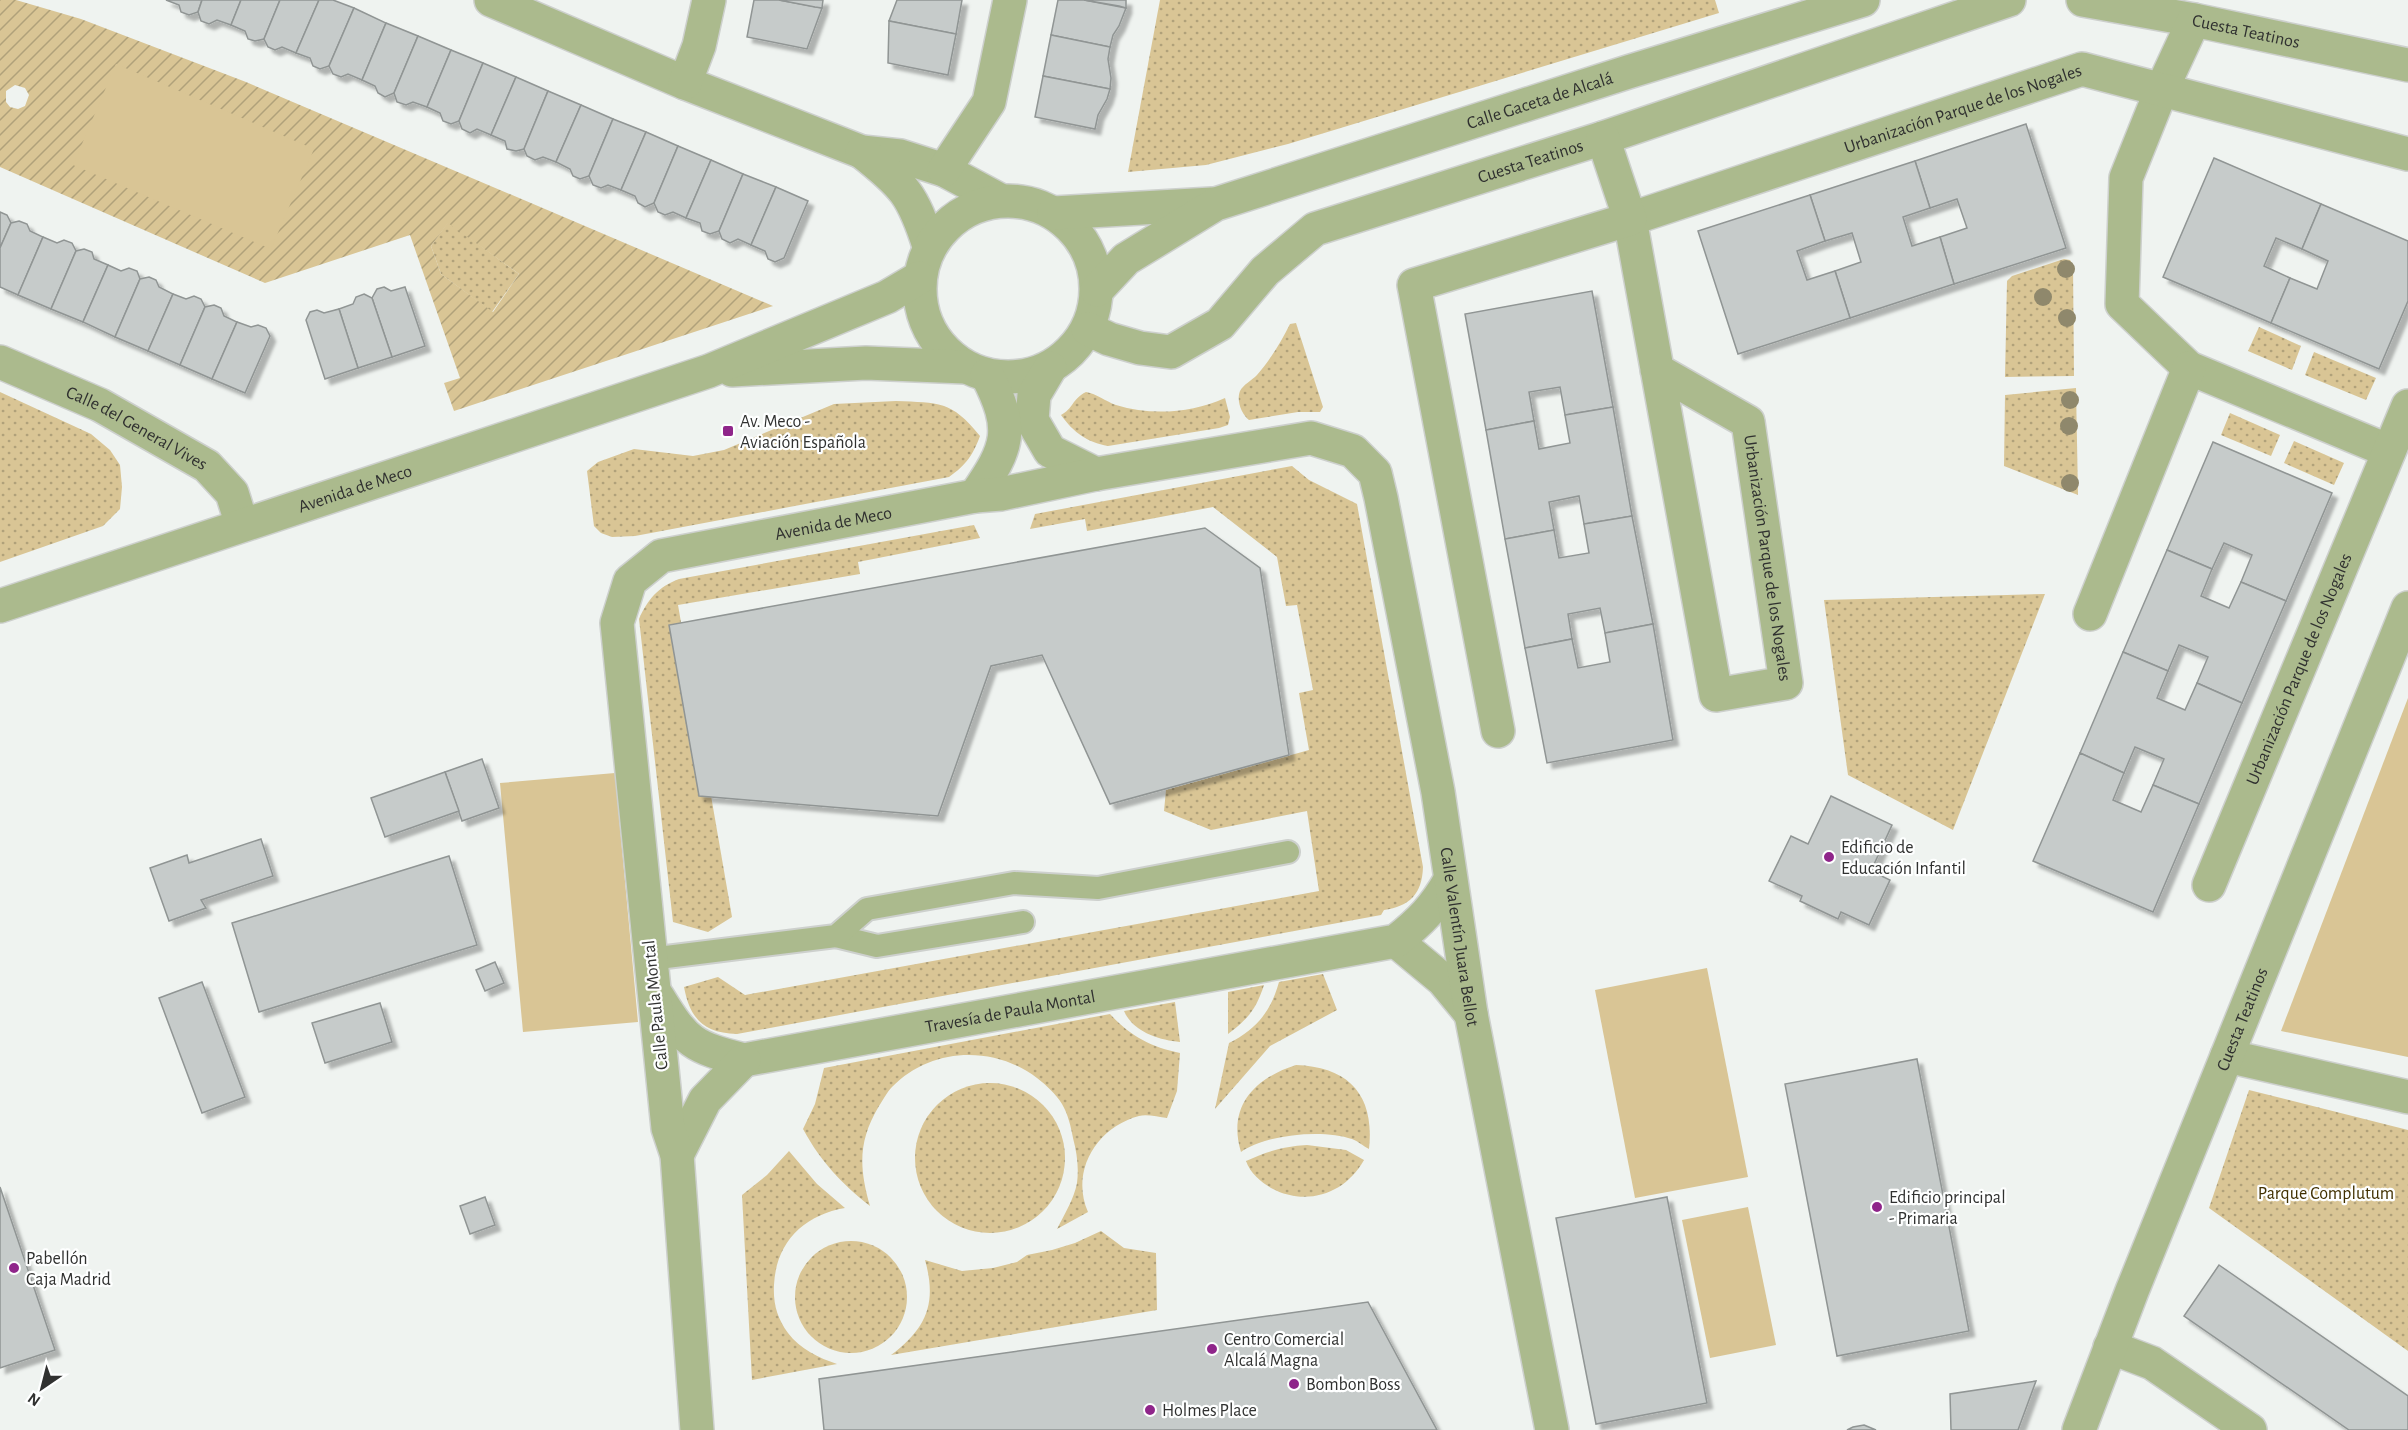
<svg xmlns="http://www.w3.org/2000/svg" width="2408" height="1430" font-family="'Alegreya Sans',sans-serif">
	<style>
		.grass { fill: url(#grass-dots) }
		.garden { fill: url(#garden-furrows); fill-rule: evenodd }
		.pitch { fill: #d9c595 }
		.building { fill: #c6cbca; stroke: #909594; stroke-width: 1.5; filter: url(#shadow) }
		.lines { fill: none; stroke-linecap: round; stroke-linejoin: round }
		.lane-casing { stroke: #cdd0cd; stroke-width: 26 }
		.street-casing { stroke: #cdd0cd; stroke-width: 36 }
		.lane { stroke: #abba8d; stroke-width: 22 }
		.street { stroke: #abba8d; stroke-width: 33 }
		.tree { fill: #8f886c }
		.poi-dot { fill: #8f258a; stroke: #feffff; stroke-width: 2 }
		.labels { text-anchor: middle; stroke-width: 4.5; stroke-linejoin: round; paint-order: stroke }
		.street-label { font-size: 18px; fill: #303130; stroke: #feffff }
		.poi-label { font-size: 18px; fill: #303130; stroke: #feffff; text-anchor: start }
		.park-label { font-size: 18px; fill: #413000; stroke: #feffff }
	</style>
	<defs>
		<pattern id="grass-dots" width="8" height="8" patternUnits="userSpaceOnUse" patternTransform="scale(1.5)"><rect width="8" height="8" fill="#d9c595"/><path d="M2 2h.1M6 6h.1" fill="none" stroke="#b0a17a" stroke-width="1.8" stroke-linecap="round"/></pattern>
		<pattern id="garden-furrows" width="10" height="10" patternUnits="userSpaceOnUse" patternTransform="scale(1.5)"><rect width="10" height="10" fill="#d9c595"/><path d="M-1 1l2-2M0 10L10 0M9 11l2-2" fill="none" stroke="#b0a17a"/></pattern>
		<filter id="shadow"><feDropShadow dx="5.5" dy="5.5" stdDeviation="1.5" flood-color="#0004"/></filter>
	</defs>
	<rect width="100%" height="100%" fill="#eff3f0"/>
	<g class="grass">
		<polygon points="1160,0 1715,0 1719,13 1288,144 1206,165 1128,172"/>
		<polygon points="448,222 519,274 492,312 441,274 431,246"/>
		<polygon points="2064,259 2070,260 2073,265 2074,376 2005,377 2007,281 2012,276"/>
		<path d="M1296,323l27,84 -3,5h-22l-49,8c-7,-5 -13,-19 -9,-29 3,-6 12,-11 17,-16 13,-15 24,-33 33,-51z"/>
		<polygon points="2259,327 2301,346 2292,370 2248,351"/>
		<polygon points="2314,352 2376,378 2366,400 2305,375"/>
		<polygon points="2076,388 2078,495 2004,466 2005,395"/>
		<polygon points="0,392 91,434 110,450 120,465 122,487 120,509 103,526 0,562"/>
		<path d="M1086,392c11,2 19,9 30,13 36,11 75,8 109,-7l5,19 -2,8 -9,3 -111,18c-21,-4 -34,-13 -47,-31 12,-6 11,-16 25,-23z"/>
		<path d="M896,401c43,2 55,-1 84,35 -7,19 -14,29 -31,41l-314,59 -23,1 -11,-4 -7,-7 -7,-55 11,-9 36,-13 59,7 31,-6 110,-46z"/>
		<polygon points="2230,413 2280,435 2271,456 2221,435"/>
		<polygon points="2294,441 2344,463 2334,485 2284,463"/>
		<path d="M1292,466l17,14 48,24 66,363c-1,28 -14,39 -39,43l-3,5 -644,119c-33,-1 -47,-15 -53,-47l34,-10 27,18 574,-104 -12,-80 -96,19 -47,-19 2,-21 143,-40 -10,-57 14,-3 -16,-85 -11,1 -9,-49 -64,-50 -126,24 -2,-12 -55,10 5,-15z"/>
		<path d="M974,525l6,13 -122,24 2,12 -182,31 54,312 -24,15 -35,-10 -34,-303c9,-20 19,-32 40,-40z"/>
		<polygon points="2045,594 1953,830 1848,775 1824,600"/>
		<path d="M1323,974l14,36 -67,36 -55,63 14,-66c28,-14 42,-32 50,-61z"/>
		<path d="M1264,985c-8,24 -15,33 -36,49v-42z"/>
		<path d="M1175,1002l5,40c-21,-2 -47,-10 -56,-31z"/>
		<path d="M1110,1014c20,22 41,33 70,39l-3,38 -10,27c-9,-1 -20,-4 -28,-2 -42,11 -69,55 -51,96l-31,17c7,-14 17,-30 20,-46 2,-15 0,-30 -4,-45 -2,-11 -5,-24 -11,-34 -6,-10 -16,-19 -25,-26 -43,-33 -106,-31 -145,9 -5,5 -9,13 -13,19 -21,35 -20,62 -9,100 -29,-23 -49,-44 -67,-77l12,-25 9,-36z"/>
		<path d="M1296,1065c53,2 79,30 73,84 -6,-3 -11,-8 -17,-10 -29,-10 -85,-5 -111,13 -14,-46 14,-74 55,-87z"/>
		<circle cx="990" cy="1158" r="75"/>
		<polygon points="2249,1090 2408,1130 2408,1351 2209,1208"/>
		<path d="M1307,1145l39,5 18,10c-19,34 -58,47 -93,28 -10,-6 -21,-15 -25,-27 20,-9 38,-15 61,-16z"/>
		<path d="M789,1151l28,33 28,24c-41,7 -69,34 -71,77 -1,18 3,33 14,48 12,16 31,25 49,31l-85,16 -10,-185 25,-20z"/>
		<path d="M1101,1231l23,17 32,5 1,57 -266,45c36,-27 46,-52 34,-95l37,11 31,-3 24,-6 10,-7 25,-5 23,-7z"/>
		<circle cx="851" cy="1297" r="56"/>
	</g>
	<path class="garden" d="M0,0h16l65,19 165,63 527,224 -319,105 -10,-28 16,-5 -50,-143 -145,48 -265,-116zM15,85l10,3 4,7 -4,11 -7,3 -8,-2 -4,-5v-11zM448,223l71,51 -26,38 -52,-38 -10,-28z"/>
	<g class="pitch">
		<polygon points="116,64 314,149 271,249 73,165"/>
		<polygon points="2408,698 2408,1057 2281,1031"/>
		<polygon points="615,773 638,1022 523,1032 500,783"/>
		<polygon points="1707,968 1748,1177 1635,1198 1595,990"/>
		<polygon points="1748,1207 1776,1345 1710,1358 1682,1220"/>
	</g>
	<g class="building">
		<polygon points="166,0 202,0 198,12 189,15 181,12 179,5"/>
		<polygon points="202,0 241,0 231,25 217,20 209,24 201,21 198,12"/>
		<polygon points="241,0 280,0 264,39 255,41 248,39 245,31 231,25"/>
		<polygon points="280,0 319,0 296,53 282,47 275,50 268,47 264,39"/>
		<polygon points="319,0 333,0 354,8 329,66 320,69 313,66 310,58 296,53"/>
		<polygon points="754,0 779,0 822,8 807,49 747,37"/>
		<polygon points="779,0 823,0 822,8 815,7"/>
		<polygon points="897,0 962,0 956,34 889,21"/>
		<polygon points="1058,0 1084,0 1126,8 1119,26 1113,35 1110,47 1051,35"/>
		<polygon points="1084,0 1126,0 1126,8 1119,6"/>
		<polygon points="354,8 386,23 362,80 348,74 341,77 333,74 329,66"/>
		<polygon points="889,21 956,34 948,75 888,63"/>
		<polygon points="386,23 418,36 394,93 385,97 378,93 375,86 362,80"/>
		<polygon points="1051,35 1110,47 1108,59 1111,78 1110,89 1043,76"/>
		<polygon points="418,36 451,50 427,107 413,102 406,105 397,102 394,93"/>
		<polygon points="451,50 483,63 459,121 451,124 443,121 440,113 427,107"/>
		<polygon points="483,63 516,77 491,135 477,129 470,133 462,129 459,121"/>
		<polygon points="1043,76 1110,89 1107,99 1098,115 1095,129 1035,117"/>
		<polygon points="516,77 548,91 524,149 516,151 507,149 505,141 491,135"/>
		<polygon points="548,91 581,105 556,162 543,157 535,160 527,156 524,149"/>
		<polygon points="581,105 613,119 589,176 580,179 573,176 570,169 556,162"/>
		<polygon points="613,119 646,132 621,190 608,185 601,188 593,185 589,176"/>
		<polygon points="2026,124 2066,248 1954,284 1940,237 1967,228 1957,199 1930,208 1915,161"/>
		<polygon points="646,132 678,146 654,203 645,207 638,203 635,196 621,190"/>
		<polygon points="678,146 711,160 686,218 673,212 665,215 658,212 654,203"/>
		<polygon points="2214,158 2321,204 2302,249 2276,238 2264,266 2290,278 2271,323 2163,277"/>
		<polygon points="711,160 743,174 719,231 710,234 702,231 700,223 686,218"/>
		<polygon points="1915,161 1930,208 1903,217 1912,246 1940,237 1954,284 1850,318 1835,271 1861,262 1852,233 1825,241 1810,195"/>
		<polygon points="743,174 776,187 751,245 738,239 730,243 722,239 719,231"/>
		<polygon points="776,187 808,201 784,258 775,262 768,259 765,251 751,245"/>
		<polygon points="1810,195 1825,241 1797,251 1807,280 1835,271 1850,318 1738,354 1698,231"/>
		<polygon points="2321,204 2408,241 2408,301 2379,369 2271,323 2290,278 2317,289 2328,261 2302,249"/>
		<polygon points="0,212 7,215 11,223 0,248"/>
		<polygon points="19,221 27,224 30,231 43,237 18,295 0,287 0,248 11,223"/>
		<polygon points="43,237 57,243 64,240 72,243 76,251 51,309 18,295"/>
		<polygon points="84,249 92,252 94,259 108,265 83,322 51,309 76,251"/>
		<polygon points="108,265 121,271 129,268 137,271 140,279 115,337 83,322"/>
		<polygon points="149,277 156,280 159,287 173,294 148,351 115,337 140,279"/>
		<polygon points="384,287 391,291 405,287 425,346 392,357 372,298 377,289"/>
		<polygon points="1592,291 1613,407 1565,415 1560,387 1529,392 1534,421 1486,430 1465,314"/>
		<polygon points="173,294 186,299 194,296 201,299 205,307 180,365 148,351"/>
		<polygon points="364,294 372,298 392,357 358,368 339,309 353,304 356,297"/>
		<polygon points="214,305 221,308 224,316 237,322 212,379 180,365 205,307"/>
		<polygon points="339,309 358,368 325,379 306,320 310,312 317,310 324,313"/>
		<polygon points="237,322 251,327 258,325 266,328 270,336 245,393 212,379"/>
		<polygon points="1613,407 1632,516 1584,524 1579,496 1549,502 1554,530 1505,539 1486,430 1534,421 1539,449 1570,443 1565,415"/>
		<polygon points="2213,442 2332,493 2286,601 2241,582 2252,555 2224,543 2212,569 2167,550"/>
		<polygon points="1632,516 1653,624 1605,633 1600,608 1568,614 1572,639 1525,648 1505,539 1554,530 1559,558 1589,553 1584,524"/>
		<polygon points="1205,528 1260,568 1289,755 1110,804 1042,655 991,666 938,816 699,796 669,625"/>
		<polygon points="2167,550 2212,569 2201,596 2229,608 2241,582 2286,601 2242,703 2197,683 2208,657 2179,645 2168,671 2123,652"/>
		<polygon points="1653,624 1673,740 1547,763 1525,648 1572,639 1578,668 1610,662 1605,633"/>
		<polygon points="2123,652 2168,671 2157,698 2185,710 2197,683 2242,703 2199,804 2153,785 2164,759 2135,747 2124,773 2080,753"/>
		<polygon points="2080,753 2124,773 2113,800 2141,812 2153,785 2199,804 2153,912 2033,861"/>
		<polygon points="482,759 499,808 462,821 445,772"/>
		<polygon points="445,772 459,811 385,837 371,798"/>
		<polygon points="1831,796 1892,825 1871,871 1890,880 1869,925 1841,912 1838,919 1800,901 1802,896 1769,881 1791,836 1808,844"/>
		<polygon points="261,839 273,876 201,900 206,908 169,921 150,868 187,855 189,863"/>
		<polygon points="449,856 477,945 259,1012 232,923"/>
		<polygon points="495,962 504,983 485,991 476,970"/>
		<polygon points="202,982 245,1097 202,1113 159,998"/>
		<polygon points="380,1003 392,1042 325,1063 312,1023"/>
		<polygon points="1917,1059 1969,1331 1837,1356 1785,1084"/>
		<polygon points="0,1187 55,1350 0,1368"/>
		<polygon points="485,1197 495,1225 470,1234 460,1206"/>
		<polygon points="1667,1197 1707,1403 1596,1424 1556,1218"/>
		<polygon points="2219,1265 2408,1396 2408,1430 2349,1430 2184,1316"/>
		<polygon points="1368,1302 1437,1430 824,1430 819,1379"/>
		<polygon points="2036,1381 2018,1430 1951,1430 1950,1394"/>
		<polygon points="1864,1425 1876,1430 1847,1430 1853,1427"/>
	</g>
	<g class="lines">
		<g class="lane-casing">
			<g id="lane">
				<polyline points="836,936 877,946 1023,922"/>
				<polyline points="650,959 836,936 867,909 1014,883 1098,888 1288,852"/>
			</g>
		</g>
		<g class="street-casing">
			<g id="street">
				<polyline points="491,0 685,83 862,152 900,156 944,170 1000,200"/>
				<path id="s1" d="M2083,0l111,20 214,45"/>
				<polyline points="2194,20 2161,91 2126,178 2122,304 2189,368 2389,451"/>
				<polyline points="685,83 699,46 709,0"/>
				<path d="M862,152c42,33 51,43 67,94"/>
				<polyline points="944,170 989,102 1010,0"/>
				<circle cx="1008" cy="289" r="88"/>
				<polyline points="1054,213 1212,204"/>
				<path id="s2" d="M1097,290l29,-31 90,-55 412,-132 235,-72"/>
				<path id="s3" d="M1088,329l21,10 31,9 31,4 49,-28 45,-53 50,-42 288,-91 406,-138"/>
				<path id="s4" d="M0,362l100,43 107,61 25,27 10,32"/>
				<polyline points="1050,368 1034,395 1032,420 1050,451 1096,474"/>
				<polyline points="732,370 866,363 965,367"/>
				<path id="s5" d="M1657,370l91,52 38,261 -70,12 -86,-476 452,-150 326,85"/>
				<path d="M975,496c34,-49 40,-66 12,-121"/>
				<path id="s6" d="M0,606l709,-235 178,-74 32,-19"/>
				<polyline points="2090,614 2189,368"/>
				<polyline points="1498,731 1414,285 1630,219 1603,138"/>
				<path id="s7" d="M2209,885l199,-479"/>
				<polyline points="1396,941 1443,980 1471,1014"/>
				<path id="s8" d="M658,997c28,46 35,50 86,63l652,-119c24,-19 39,-34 54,-61"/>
				<polyline points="2227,1056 2408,1097"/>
				<polyline points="677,1155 705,1100 744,1060"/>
				<polyline points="2110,1347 2152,1363 2250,1430"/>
				<path id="s9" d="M697,1430l-20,-275 -9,-27 -51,-505 13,-42 31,-25 314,-60 26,-2 95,-20 215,-36 42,13 22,22 6,25 57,294 33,222 81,416"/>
				<path id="s10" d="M2079,1430l53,-139 276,-683"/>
			</g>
		</g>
		<use href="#lane" class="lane"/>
		<use href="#street" class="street"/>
	</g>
	<g class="tree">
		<circle cx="2066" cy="269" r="9"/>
		<circle cx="2043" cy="297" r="9"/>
		<circle cx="2067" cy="318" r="9"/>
		<circle cx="2070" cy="400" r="9"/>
		<circle cx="2069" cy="426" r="9"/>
		<circle cx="2070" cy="483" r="9"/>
	</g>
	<g class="poi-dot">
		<rect x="722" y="425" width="12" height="12" rx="3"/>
		<circle cx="1829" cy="857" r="6"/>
		<circle cx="1877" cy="1207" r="6"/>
		<circle cx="14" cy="1268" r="6"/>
		<circle cx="1212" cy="1349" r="6"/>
		<circle cx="1294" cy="1384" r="6"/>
		<circle cx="1150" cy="1410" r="6"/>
	</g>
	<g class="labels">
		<g class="street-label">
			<text dy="6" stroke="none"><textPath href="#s1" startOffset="166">Cuesta Teatinos</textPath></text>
			<text dy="6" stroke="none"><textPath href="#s2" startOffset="488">Calle Gaceta de Alcalá</textPath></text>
			<text dy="6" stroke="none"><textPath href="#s5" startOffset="1274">Urbanización Parque de los Nogales</textPath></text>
			<text dy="6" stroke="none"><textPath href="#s3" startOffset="504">Cuesta Teatinos</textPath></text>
			<text dy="6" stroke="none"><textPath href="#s4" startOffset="152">Calle del General Vives</textPath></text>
			<text dy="6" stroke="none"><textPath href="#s6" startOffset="374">Avenida de Meco</textPath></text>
			<text dy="6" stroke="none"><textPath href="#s9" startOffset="1071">Avenida de Meco</textPath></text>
			<text dy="6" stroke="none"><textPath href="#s5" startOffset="242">Urbanización Parque de los Nogales</textPath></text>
			<text dy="6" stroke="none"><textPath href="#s7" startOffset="234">Urbanización Parque de los Nogales</textPath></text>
			<text dy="6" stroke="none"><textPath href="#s9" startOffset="2103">Calle Valentín Juara Bellot</textPath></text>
			<text transform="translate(655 1005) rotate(-96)" y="6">Calle Paula Montal</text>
			<text dy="6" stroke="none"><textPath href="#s8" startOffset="382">Travesía de Paula Montal</textPath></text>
			<text dy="6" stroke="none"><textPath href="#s10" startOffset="442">Cuesta Teatinos</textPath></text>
		</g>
		<g class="poi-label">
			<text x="740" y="427">Av. Meco -<tspan x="740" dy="21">Aviación Española</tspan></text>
			<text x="1841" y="853">Edificio de<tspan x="1841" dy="21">Educación Infantil</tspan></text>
			<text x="1889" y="1203">Edificio principal<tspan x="1889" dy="21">- Primaria</tspan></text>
			<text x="26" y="1264">Pabellón<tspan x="26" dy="21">Caja Madrid</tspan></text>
			<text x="1224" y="1345">Centro Comercial<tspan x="1224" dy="21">Alcalá Magna</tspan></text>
			<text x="1306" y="1390">Bombon Boss</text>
			<text x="1162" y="1416">Holmes Place</text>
		</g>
		<g class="park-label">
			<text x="2326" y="1199">Parque Complutum</text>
		</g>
	</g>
	<g transform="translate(42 1388) rotate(215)" stroke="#feffff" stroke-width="4.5" paint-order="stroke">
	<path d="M0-4.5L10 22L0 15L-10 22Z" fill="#303130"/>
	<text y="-9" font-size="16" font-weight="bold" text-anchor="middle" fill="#303130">N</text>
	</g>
</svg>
